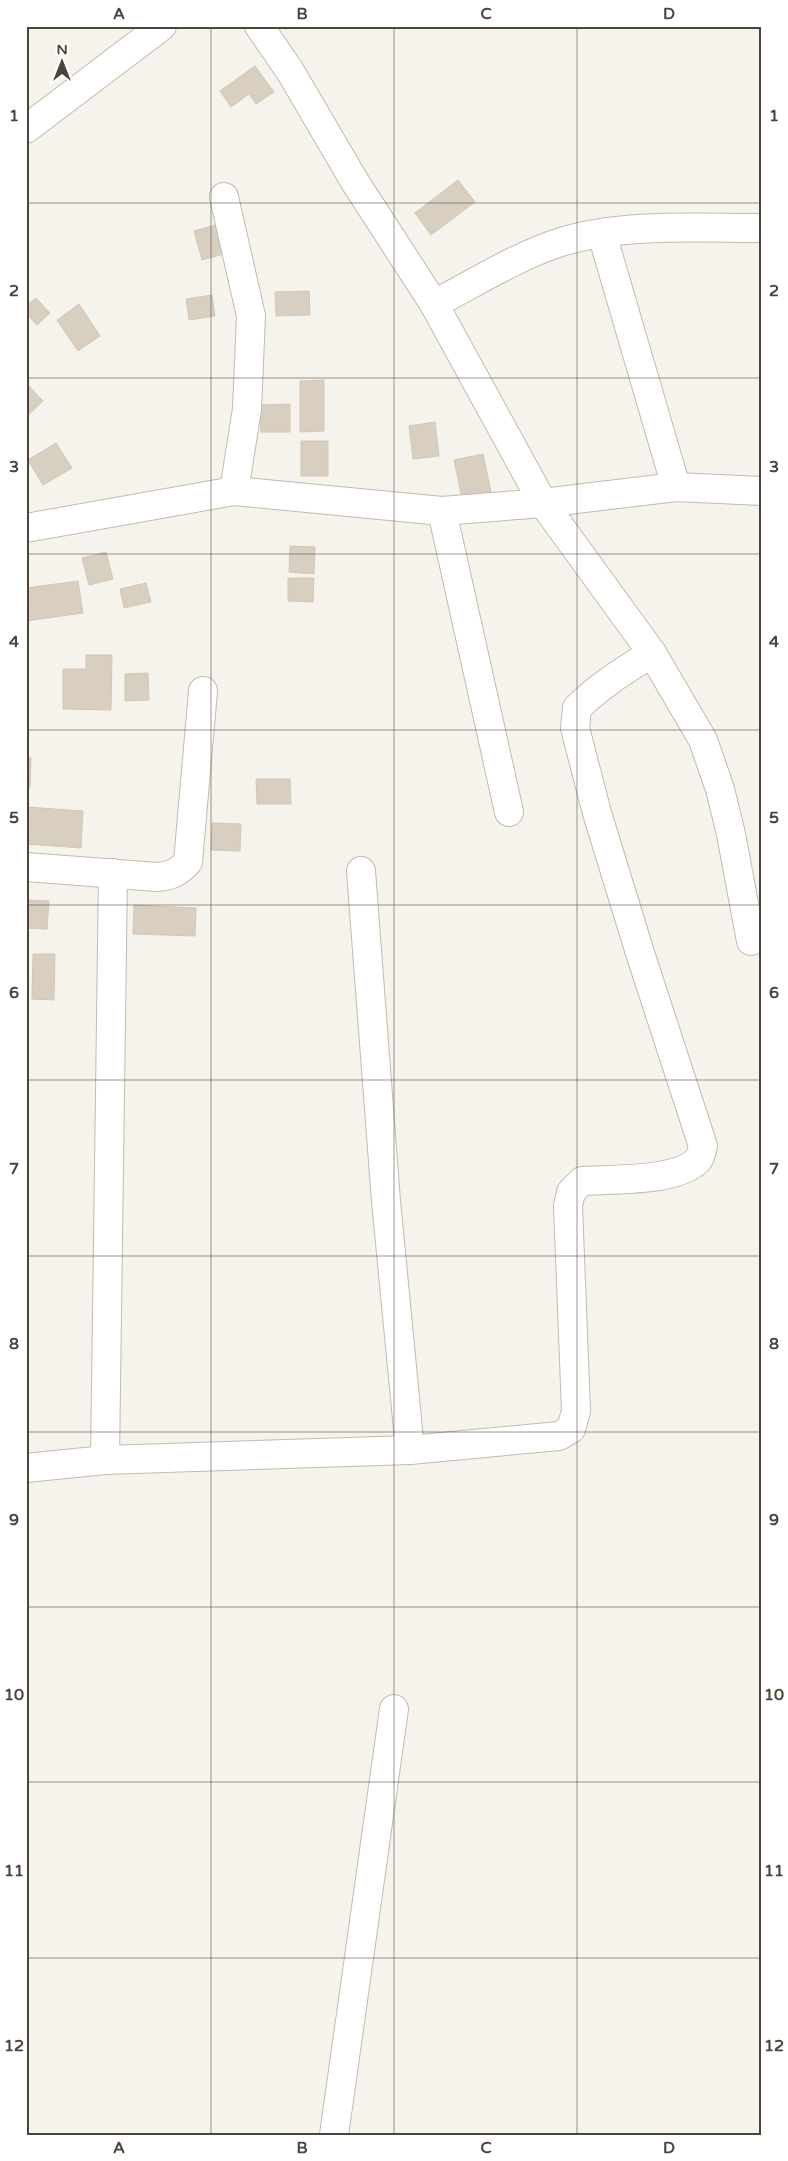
<svg xmlns="http://www.w3.org/2000/svg" width="788" height="2161" font-family="'Varela Round',sans-serif">
	<style>
		.building { fill: #d8cfc1; stroke: #d3c7b4 }
		.lines { fill: none; stroke-linecap: round; stroke-linejoin: round }
		.minor-casing { stroke: #c2bbae; stroke-width: 30 }
		.minor { stroke: #fff; stroke-width: 28 }
		.grid { fill: none; stroke: #4b4439; stroke-width: 1; stroke-opacity: 0.55 }
		.neatline { fill: none; stroke: #4b4439; stroke-width: 2 }
		.grid-label { font-size: 16px; text-anchor: middle; font-weight: bold; fill: #4b4439 }
	</style>
	<rect width="100%" height="100%" fill="#f6f3ec"/>
	<g class="building">
		<polygon points="255,66 274,92 256,104 249,94 231,107 220,91"/>
		<polygon points="458,180 475,202 431,235 415,213"/>
		<polygon points="219,224 227,253 202,260 194,231"/>
		<polygon points="309,291 310,315 276,316 275,292"/>
		<polygon points="212,295 215,316 189,320 186,299"/>
		<polygon points="36,298 50,313 37,325 26,313 26,306"/>
		<polygon points="79,304 100,336 78,351 57,320"/>
		<polygon points="324,380 324,431 300,432 300,381"/>
		<polygon points="26,383 43,401 26,417"/>
		<polygon points="290,404 290,432 261,432 260,405"/>
		<polygon points="435,422 439,456 413,459 409,426"/>
		<rect x="301" y="441" width="27" height="35"/>
		<polygon points="56,443 72,468 43,485 28,460"/>
		<polygon points="483,454 491,492 462,498 454,460"/>
		<polygon points="290,546 315,547 314,574 289,572"/>
		<polygon points="106,552 113,579 89,585 82,558"/>
		<polygon points="288,578 314,578 313,602 288,601"/>
		<polygon points="78,581 83,613 26,621 26,588"/>
		<polygon points="146,583 151,602 124,608 120,589"/>
		<polygon points="86,655 112,655 111,710 63,709 63,669 86,669"/>
		<polygon points="148,673 149,700 125,701 125,674"/>
		<polygon points="26,758 31,758 30,787 26,787"/>
		<polygon points="256,779 290,779 291,804 257,804"/>
		<polygon points="26,807 83,811 81,848 26,844"/>
		<polygon points="212,823 241,824 240,851 211,850"/>
		<polygon points="26,900 49,901 47,929 26,928"/>
		<polygon points="134,905 196,908 195,936 133,934"/>
		<polygon points="33,954 55,954 54,1000 32,999"/>
	</g>
	<g class="lines">
		<g class="minor-casing">
			<g id="minor">
				<polyline points="259,26 290,71 355,182 434,304 543,503 652,653 703,740 720,789 731,834 751,941"/>
				<polyline points="26,129 162,26"/>
				<polyline points="224,197 251,316 247,409 234,491"/>
				<polyline points="602,234 676,487"/>
				<path d="M434,304c41,-21 83,-48 127,-62 61,-19 137,-14 201,-14"/>
				<polyline points="442,511 509,812"/>
				<polyline points="26,528 234,491 442,511 543,503 676,487 762,491"/>
				<path d="M26,867l131,10c14,-1 22,-5 31,-15l15,-171"/>
				<polyline points="361,871 386,1201 410,1450"/>
				<polyline points="105,1460 113,873"/>
				<path d="M26,1468l79,-8 305,-10 149,-14 12,-7 5,-18 -8,-205 3,-14 11,-11c30,-2 95,1 116,-21 3,-4 4,-10 5,-14l-63,-193 -43,-140 -22,-85 2,-20c22,-22 48,-38 75,-55"/>
				<polyline points="334,2135 394,1709"/>
			</g>
		</g>
		<use href="#minor" class="minor"/>
	</g>
	<path class="grid" d="M211,26v2109M394,26v2109M577,26v2109M26,203h736M26,378h736M26,554h736M26,730h736M26,905h736M26,1080h736M26,1256h736M26,1432h736M26,1607h736M26,1782h736M26,1958h736"/>
	<rect width="788" height="2161" fill="none" stroke="#ffffff" stroke-width="55"/>
	<g transform="translate(62 62)" stroke="#ffffff" stroke-width="4" paint-order="stroke">
	<path d="M0-4L9 19L0 12L-9 19Z" fill="#4b4439"/>
	<text y="-8" font-size="14" font-weight="bold" text-anchor="middle" fill="#4b4439">N</text>
	</g>
	<rect x="28" y="28" width="732" height="2106" class="neatline"/>
	<g class="grid-label">
		<text x="119" y="19">A</text>
		<text x="302" y="19">B</text>
		<text x="486" y="19">C</text>
		<text x="669" y="19">D</text>
		<text x="14" y="121">1</text>
		<text x="774" y="121">1</text>
		<text x="14" y="296">2</text>
		<text x="774" y="296">2</text>
		<text x="14" y="472">3</text>
		<text x="774" y="472">3</text>
		<text x="14" y="647">4</text>
		<text x="774" y="647">4</text>
		<text x="14" y="823">5</text>
		<text x="774" y="823">5</text>
		<text x="14" y="998">6</text>
		<text x="774" y="998">6</text>
		<text x="14" y="1174">7</text>
		<text x="774" y="1174">7</text>
		<text x="14" y="1349">8</text>
		<text x="774" y="1349">8</text>
		<text x="14" y="1525">9</text>
		<text x="774" y="1525">9</text>
		<text x="14" y="1700">10</text>
		<text x="774" y="1700">10</text>
		<text x="14" y="1876">11</text>
		<text x="774" y="1876">11</text>
		<text x="14" y="2051">12</text>
		<text x="774" y="2051">12</text>
		<text x="119" y="2153">A</text>
		<text x="302" y="2153">B</text>
		<text x="486" y="2153">C</text>
		<text x="669" y="2153">D</text>
	</g>
</svg>
